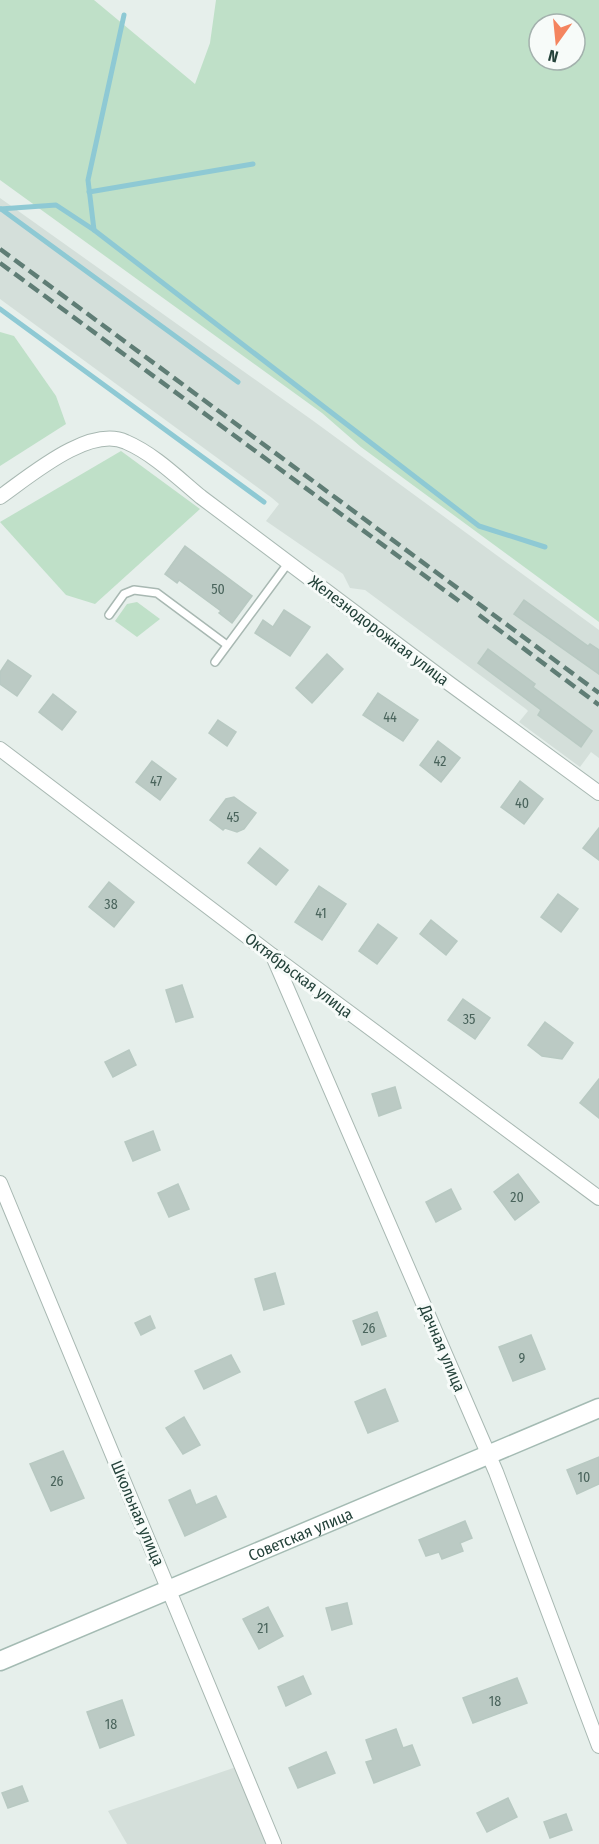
<svg xmlns="http://www.w3.org/2000/svg" width="599" height="1844" font-family="'Fira Sans Condensed',sans-serif">
	<style>
		.built { fill: #d4dfda }
		.green { fill: #bfe0c8; fill-rule: evenodd }
		.lines { fill: none; stroke-linecap: round; stroke-linejoin: round }
		.stream { stroke: #8ec9d4; stroke-width: 5 }
		.building { fill: #bbcac4; stroke: #b8c9c2; stroke-width: 1.5 }
		.lane-casing { stroke: #a8b8b2; stroke-width: 10 }
		.street-casing { stroke: #a8b8b2; stroke-width: 16 }
		.secondary-casing { stroke: #a4bbb3; stroke-width: 21 }
		.lane { stroke: #fff; stroke-width: 7 }
		.street { stroke: #fff; stroke-width: 14 }
		.secondary { stroke: #fff; stroke-width: 18 }
		.rail { stroke: #5f7d75; stroke-width: 4.5; stroke-dasharray: 12 6; stroke-linecap: butt }
		.labels { text-anchor: middle; stroke-width: 6; stroke-linejoin: round; paint-order: stroke }
		.number-label { font-size: 14px; fill: #4a645c }
		.street-label { font-size: 16px; fill: #24423a; stroke: #f7fbf9 }
	</style>
	<rect width="100%" height="100%" fill="#e6efeb"/>
	<g class="built">
		<polygon points="0,198 312,420 599,630 599,758 591,752 580,767 519,722 528,711 526,709 365,590 350,588 343,574 266,521 279,504 272,498 0,299"/>
		<polygon points="242,1765 274,1844 127,1844 108,1811"/>
	</g>
	<g class="green">
		<path d="M0,0h94l101,84 15,-41 6,-43h383v622l-238,-175 -39,-34 -322,-233zM539,24h36v36h-36z"/>
		<polygon points="0,332 14,336 56,396 66,424 0,466"/>
		<polygon points="121,451 200,509 95,604 66,595 0,522"/>
		<polygon points="137,602 160,619 137,637 115,621 127,604"/>
	</g>
	<g class="lines">
		<g class="stream">
			<polyline points="89,192 253,164"/>
			<polyline points="0,209 56,205 94,230 479,526 545,547"/>
			<polyline points="1,209 238,382"/>
			<polyline points="94,230 88,180 124,15"/>
			<polyline points="0,309 264,502"/>
		</g>
	</g>
	<g class="building">
		<polygon points="185,546 252,596 232,623 219,613 221,611 179,580 177,583 165,574"/>
		<polygon points="524,600 588,646 590,644 599,650 599,674 514,614"/>
		<polygon points="284,610 310,627 290,656 255,633 263,620 273,627"/>
		<polygon points="488,649 535,684 533,687 592,731 581,747 538,715 541,710 478,663"/>
		<polygon points="327,654 343,669 312,703 296,688"/>
		<polygon points="8,660 31,676 17,696 0,684 0,672"/>
		<polygon points="378,693 418,720 403,741 363,715"/>
		<polygon points="53,694 76,712 62,730 39,712"/>
		<polygon points="218,720 236,732 227,746 209,733"/>
		<polygon points="438,741 460,758 441,782 420,765"/>
		<polygon points="152,761 176,779 160,800 136,782"/>
		<polygon points="520,781 543,799 524,824 501,807"/>
		<polygon points="234,797 256,813 244,829 237,832 225,828 223,830 210,820 226,799"/>
		<polygon points="599,828 599,860 583,848"/>
		<polygon points="260,848 288,870 276,885 248,863"/>
		<polygon points="109,882 134,902 114,927 89,907"/>
		<polygon points="319,886 346,904 322,940 295,922"/>
		<polygon points="558,894 578,909 561,932 541,917"/>
		<polygon points="431,920 457,941 446,955 420,934"/>
		<polygon points="378,924 397,938 377,964 359,951"/>
		<polygon points="182,985 193,1017 176,1022 166,990"/>
		<polygon points="463,999 490,1018 475,1039 448,1020"/>
		<polygon points="545,1022 573,1043 562,1059 542,1056 528,1045"/>
		<polygon points="129,1050 136,1065 113,1077 105,1062"/>
		<polygon points="599,1079 599,1118 580,1103"/>
		<polygon points="395,1087 401,1108 379,1116 372,1094"/>
		<polygon points="153,1131 160,1150 133,1161 125,1142"/>
		<polygon points="518,1174 539,1202 515,1220 494,1192"/>
		<polygon points="178,1184 189,1209 169,1217 158,1193"/>
		<polygon points="451,1189 461,1209 436,1222 426,1202"/>
		<polygon points="275,1273 284,1304 264,1310 255,1279"/>
		<polygon points="377,1312 386,1336 362,1345 353,1321"/>
		<polygon points="150,1316 155,1328 141,1335 135,1323"/>
		<polygon points="531,1335 545,1369 513,1381 499,1347"/>
		<polygon points="231,1355 240,1372 204,1389 195,1371"/>
		<polygon points="385,1389 398,1421 368,1433 355,1402"/>
		<polygon points="184,1417 200,1445 183,1454 166,1428"/>
		<polygon points="63,1451 84,1498 51,1511 30,1464"/>
		<polygon points="599,1457 599,1484 577,1494 567,1470"/>
		<polygon points="190,1490 196,1505 216,1496 226,1517 185,1536 169,1500"/>
		<polygon points="465,1521 472,1538 460,1543 463,1551 442,1559 439,1552 426,1556 419,1540"/>
		<polygon points="347,1603 352,1624 332,1630 326,1608"/>
		<polygon points="268,1607 283,1636 259,1649 243,1619"/>
		<polygon points="303,1676 311,1694 286,1706 278,1687"/>
		<polygon points="517,1678 527,1703 473,1723 463,1698"/>
		<polygon points="122,1700 134,1735 100,1748 87,1712"/>
		<polygon points="396,1729 403,1748 412,1745 420,1765 374,1783 366,1762 373,1760 366,1740"/>
		<polygon points="326,1752 335,1773 298,1788 289,1768"/>
		<polygon points="22,1786 28,1801 8,1808 2,1793"/>
		<polygon points="508,1798 517,1817 487,1832 477,1813"/>
		<polygon points="566,1814 572,1830 550,1838 544,1822"/>
	</g>
	<g class="lines">
		<g class="lane-casing">
			<g id="lane">
				<polyline points="109,615 124,594 134,590 157,593 227,645"/>
				<polyline points="215,662 289,562"/>
			</g>
		</g>
		<g class="street-casing">
			<g id="street">
				<path d="M0,497c30,-21 89,-72 126,-55 28,12 52,36 75,55l249,187 149,109"/>
				<polyline points="0,749 273,956 599,1198"/>
				<polyline points="273,956 496,1472 599,1746"/>
				<polyline points="0,1183 274,1844"/>
			</g>
		</g>
		<g class="secondary-casing">
			<g id="secondary">
				<path id="s1" d="M0,1661l599,-253"/>
			</g>
		</g>
		<use href="#lane" class="lane"/>
		<use href="#street" class="street"/>
		<use href="#secondary" class="secondary"/>
		<g class="rail">
			<polyline points="0,249 599,693"/>
			<polyline points="0,263 459,601"/>
			<polyline points="479,615 599,705"/>
		</g>
	</g>
	<g class="labels">
		<g class="number-label">
			<text x="218" y="594">50</text>
			<text x="390" y="722">44</text>
			<text x="440" y="766">42</text>
			<text x="156" y="786">47</text>
			<text x="522" y="808">40</text>
			<text x="233" y="822">45</text>
			<text x="111" y="909">38</text>
			<text x="321" y="918">41</text>
			<text x="469" y="1024">35</text>
			<text x="517" y="1202">20</text>
			<text x="369" y="1333">26</text>
			<text x="522" y="1363">9</text>
			<text x="584" y="1482">10</text>
			<text x="57" y="1486">26</text>
			<text x="263" y="1633">21</text>
			<text x="495" y="1706">18</text>
			<text x="111" y="1729">18</text>
		</g>
		<g class="street-label">
			<text transform="translate(379 630) rotate(37)" y="6">Железнодорожная улица</text>
			<text transform="translate(299 975) rotate(37)" y="6">Октябрьская улица</text>
			<text transform="translate(443 1348) rotate(67)" y="6">Дачная улица</text>
			<text transform="translate(138 1513) rotate(67)" y="6">Школьная улица</text>
			<text dy="6" stroke="none"><textPath href="#s1" startOffset="326">Советская улица</textPath></text>
		</g>
	</g>
	<g transform="translate(557 42) rotate(195)"><circle r="28" fill="#f7fbf9" stroke="#a3b1ad" stroke-width="1.5"/>
	<path d="M0-4.5L10 22L0 15L-10 22Z" fill="#f4845f"/>
	<text y="-9" font-size="16" font-weight="bold" text-anchor="middle" fill="#24423a">N</text>
	</g>
</svg>
